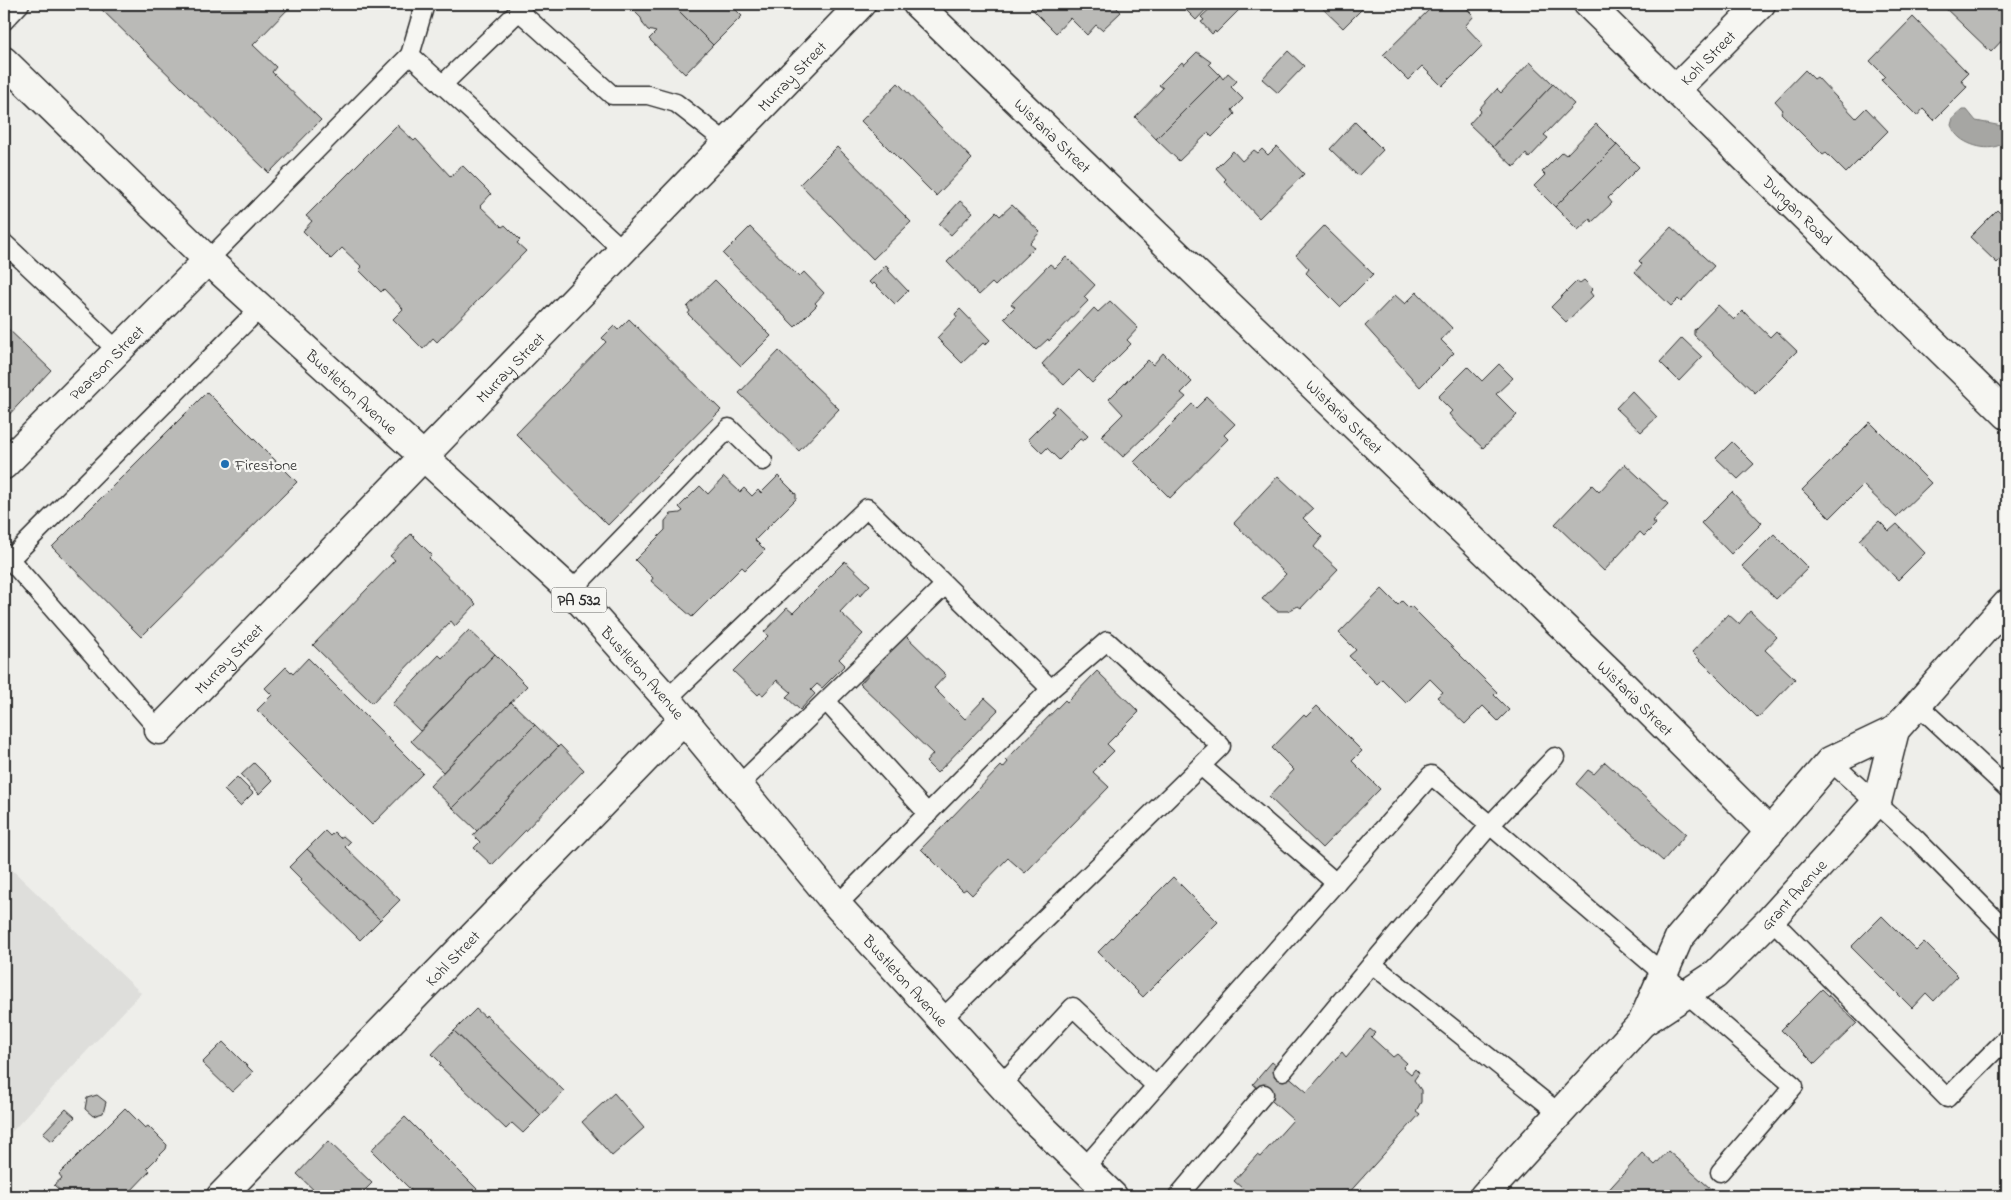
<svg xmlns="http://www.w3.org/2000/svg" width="2011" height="1200" font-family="'Indie Flower',sans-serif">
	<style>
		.built { fill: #dededb }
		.water { fill: #a6a6a3; stroke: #757573 }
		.building { fill: #babab7; stroke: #2b2b2b }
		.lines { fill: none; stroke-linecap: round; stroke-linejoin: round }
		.lane-casing { stroke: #2b2b2b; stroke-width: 21 }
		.street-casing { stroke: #2b2b2b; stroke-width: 31 }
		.primary-casing { stroke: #2b2b2b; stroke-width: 31 }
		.lane { stroke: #f6f6f2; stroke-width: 18 }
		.street { stroke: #f6f6f2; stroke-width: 28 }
		.primary { stroke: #f6f6f2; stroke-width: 28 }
		.poi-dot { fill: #1f6fb2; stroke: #f6f6f2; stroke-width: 2 }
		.labels { text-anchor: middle; stroke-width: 4.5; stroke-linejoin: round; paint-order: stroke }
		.shield { fill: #f6f6f2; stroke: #686867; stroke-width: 1 }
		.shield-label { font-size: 15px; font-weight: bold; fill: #2b2b2b }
		.street-label { font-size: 16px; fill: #2b2b2b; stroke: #f6f6f2 }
		.poi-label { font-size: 16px; fill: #2b2b2b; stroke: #f6f6f2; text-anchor: start }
	</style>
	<rect width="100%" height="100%" fill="#eeeeea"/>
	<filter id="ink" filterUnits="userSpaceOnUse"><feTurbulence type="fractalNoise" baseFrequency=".02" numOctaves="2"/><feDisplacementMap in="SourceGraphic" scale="10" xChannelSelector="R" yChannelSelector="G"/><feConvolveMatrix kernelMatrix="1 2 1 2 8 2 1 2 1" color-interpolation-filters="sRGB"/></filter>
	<g filter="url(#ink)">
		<polygon class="built" points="4,862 141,993 4,1140"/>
		<path class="water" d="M1962,110h5l9,11 26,5 4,11c-6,17 -34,11 -46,1 -4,-3 -7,-8 -9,-13l2,-7z"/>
		<g class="building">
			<polygon points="96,4 293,4 253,45 276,67 272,72 321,120 269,173"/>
			<polygon points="627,4 672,4 713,45 685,74 649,39 656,32 648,30 643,24 641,18"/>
			<polygon points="672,4 730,4 742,16 713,45"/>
			<polygon points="1027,4 1113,4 1121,12 1102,30 1096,25 1087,35 1070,18 1056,33"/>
			<polygon points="1180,4 1211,4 1196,20"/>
			<polygon points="1215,4 1241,4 1243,6 1216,33 1215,31 1212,34 1201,22 1204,20 1201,17"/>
			<polygon points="1318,4 1367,4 1343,28"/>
			<polygon points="1435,4 1468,4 1465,7 1474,16 1465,26 1483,45 1442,86 1422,66 1408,80 1383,55"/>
			<polygon points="1941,4 2003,4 1999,8 2007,16 2007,35 1991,52"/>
			<polygon points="1913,17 1968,73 1961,80 1967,87 1934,120 1923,109 1917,116 1881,80 1885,76 1870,61"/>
			<polygon points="1288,51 1304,66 1278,93 1262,79"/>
			<polygon points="1197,52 1211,62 1209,64 1220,75 1156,139 1135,117 1163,88 1159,85 1182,62 1184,65"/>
			<polygon points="1530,62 1553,84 1493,147 1469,124 1481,111 1479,109 1497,89 1501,93"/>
			<polygon points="1805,70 1814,79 1817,77 1856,118 1866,108 1888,131 1846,173 1826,153 1823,155 1781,113 1783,110 1775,101"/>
			<polygon points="1228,73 1237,81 1231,87 1243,99 1232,110 1235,114 1212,137 1208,133 1179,161 1156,139 1220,75 1223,79"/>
			<polygon points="898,83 972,159 936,196 861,121"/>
			<polygon points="1553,84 1574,104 1544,135 1548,138 1529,158 1526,154 1514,167 1493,147"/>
			<polygon points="1355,122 1383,150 1358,176 1330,149"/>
			<polygon points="1596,124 1617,145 1555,207 1534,186 1545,175 1542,172 1562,152 1566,155"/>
			<polygon points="397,125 414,141 416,139 451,177 462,165 491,194 480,206 502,227 505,225 520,240 517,243 526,251 437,342 433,338 423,349 393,319 403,309 384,289 381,292 359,270 362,267 342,248 331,259 303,231 312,221 306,216"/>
			<polygon points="1617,145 1639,167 1608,198 1612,203 1592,222 1590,219 1578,230 1555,207"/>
			<polygon points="1277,146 1304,174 1259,218 1224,181 1226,179 1216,168 1233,151 1242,161 1254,150 1258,153 1262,149 1268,155"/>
			<polygon points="837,147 911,222 873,259 800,184"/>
			<polygon points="2007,199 2007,211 2001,206"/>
			<polygon points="960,201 973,212 951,235 939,224"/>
			<polygon points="1012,205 1040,232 1030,243 1034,248 995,286 992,283 979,295 947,262 996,212 1000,216"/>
			<polygon points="1997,210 2007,220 2007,252 1997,263 1970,237"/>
			<polygon points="1324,226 1373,274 1340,307 1306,273 1309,269 1296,255"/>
			<polygon points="750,227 799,277 804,272 824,293 815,303 817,305 795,327 723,254"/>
			<polygon points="1671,227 1714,266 1681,302 1678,299 1671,306 1635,272 1642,264 1639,261"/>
			<polygon points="1066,257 1095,285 1084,297 1088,301 1049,341 1048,339 1036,350 1004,318 1015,307 1011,304 1050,264 1055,268"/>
			<polygon points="886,265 889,268 887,269 908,291 895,304 874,283 872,285 869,282"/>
			<polygon points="715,280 771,336 741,366 688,314 690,311 687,307"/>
			<polygon points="1584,280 1593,289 1590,292 1593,296 1566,322 1551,307 1577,281 1580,283"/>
			<polygon points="1417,292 1452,328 1441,340 1454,353 1420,387 1365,326 1395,295 1405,304"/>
			<polygon points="1110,301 1138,328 1127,340 1131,344 1092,383 1079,370 1064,385 1042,364 1094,308 1098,312"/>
			<polygon points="1718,305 1734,320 1743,311 1770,337 1776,331 1797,351 1755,393 1694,335 1694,330"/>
			<polygon points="960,309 990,340 985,345 983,343 962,363 937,338 957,317 955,314"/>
			<polygon points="2007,311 2007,324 2001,317"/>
			<polygon points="629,319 721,410 608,525 516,434 606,342 602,338 614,326 618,330"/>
			<polygon points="4,325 51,370 4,420"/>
			<polygon points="1682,338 1702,357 1679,381 1660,362"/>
			<polygon points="779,351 839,409 799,451 739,393"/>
			<polygon points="1163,353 1192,382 1181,393 1186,397 1123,457 1101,436 1123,414 1109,399 1148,360 1153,365"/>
			<polygon points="1499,364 1513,378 1496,394 1517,415 1483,448 1461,428 1449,414 1452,411 1438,397 1468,367 1482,381"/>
			<polygon points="1632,391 1657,417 1641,432 1616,408"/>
			<polygon points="207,392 297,482 141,637 52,547"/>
			<polygon points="1207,397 1235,424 1224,435 1228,439 1170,498 1134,462 1192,404 1196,408"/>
			<polygon points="1057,406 1088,436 1083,441 1080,439 1059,460 1047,448 1042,453 1028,439 1054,413 1051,411"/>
			<polygon points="1870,422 1931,483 1896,517 1863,485 1830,518 1802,490"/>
			<polygon points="1732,442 1754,464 1738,479 1716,458"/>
			<polygon points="1625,464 1668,504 1652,521 1656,524 1644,536 1640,532 1604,571 1555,524 1592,485 1599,492"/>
			<polygon points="778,476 796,494 796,499 755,540 765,550 745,570 742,567 692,617 651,581 653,578 635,560 665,530 665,521 671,514 680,513 683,511 679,507 700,486 708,494 724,477 740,492 744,488 752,496 758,490 761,493"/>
			<polygon points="1278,476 1313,509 1303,518 1322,537 1314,547 1338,569 1301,608 1298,606 1288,611 1277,611 1262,599 1286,574 1234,523"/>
			<polygon points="1732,492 1762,523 1731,554 1701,523"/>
			<polygon points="1879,521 1889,531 1897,524 1925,553 1898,580 1859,540"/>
			<polygon points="411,534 432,555 429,558 476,604 455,626 451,621 372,703 313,645 395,560 390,556"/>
			<polygon points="1774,534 1808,568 1776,599 1742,566"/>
			<polygon points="845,561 870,585 860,596 858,593 840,612 863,634 839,659 845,665 822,688 817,684 811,690 815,694 800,710 786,697 791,692 777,680 763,695 760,693 758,695 733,671 768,636 764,632 787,608 793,613"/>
			<polygon points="1382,589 1398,605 1402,601 1409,608 1411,606 1497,692 1494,695 1509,710 1498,721 1483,706 1465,724 1437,697 1443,692 1430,679 1406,703 1382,679 1377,684 1349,656 1356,650 1339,633"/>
			<polygon points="1750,611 1777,637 1765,650 1795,679 1758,718 1692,652 1728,614 1739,624"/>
			<polygon points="469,630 495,654 420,731 392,704 439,655 442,658"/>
			<polygon points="905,635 946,675 934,688 965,719 985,698 998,710 937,773 926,762 933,754 860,684"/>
			<polygon points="495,654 527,686 443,772 411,741"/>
			<polygon points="308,658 423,773 372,825 257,710 272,695 265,688 286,667 293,674"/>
			<polygon points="1097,671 1139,712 1107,744 1114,751 1093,772 1109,787 1025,873 1008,858 972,895 966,889 963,891 921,849 1001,766 1003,768 1008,762 1006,760 1065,700 1067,702"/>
			<polygon points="511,702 535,725 453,808 430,786"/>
			<polygon points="1317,706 1362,751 1352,761 1380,789 1322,848 1269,797 1294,770 1272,748 1304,715 1306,717"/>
			<polygon points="535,725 558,747 477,831 453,808"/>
			<polygon points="560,745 584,770 492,865 474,848 480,842 473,835"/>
			<polygon points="1605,762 1686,834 1663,861 1576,784 1588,770 1594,774"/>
			<polygon points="254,763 272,781 259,794 241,775"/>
			<polygon points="237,777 253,793 240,806 224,790"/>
			<polygon points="325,831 330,836 334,832 340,838 343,836 350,842 345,847 400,900 380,920 307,849"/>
			<polygon points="307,849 380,920 360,940 300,881 301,879 289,867"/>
			<polygon points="1173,877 1218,922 1143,997 1098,952"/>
			<polygon points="1882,916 1916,950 1924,942 1958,976 1934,1001 1926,993 1912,1008 1851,947"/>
			<polygon points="1822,989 1857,1023 1815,1064 1781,1030"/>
			<polygon points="476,1009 485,1017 486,1015 564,1091 541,1115 454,1031"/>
			<polygon points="1370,1029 1375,1033 1371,1037 1393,1057 1397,1054 1407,1063 1403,1067 1411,1074 1415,1069 1419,1073 1414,1080 1421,1090 1421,1102 1416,1111 1420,1114 1346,1196 1251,1196 1234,1181 1257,1155 1260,1157 1293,1120 1253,1084 1272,1062 1307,1092 1342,1052 1346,1057"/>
			<polygon points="454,1031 541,1115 523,1133 512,1123 506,1129 439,1065 441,1063 432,1054"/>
			<polygon points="223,1042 253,1072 232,1092 202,1063"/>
			<polygon points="614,1093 644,1128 612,1156 582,1122"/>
			<polygon points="97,1095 106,1102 103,1113 93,1116 85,1109 87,1098"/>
			<polygon points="125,1108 145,1128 148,1126 167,1145 166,1149 147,1168 150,1171 129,1193 132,1196 66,1196 54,1185 62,1178 59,1174"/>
			<polygon points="66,1109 75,1117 52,1141 43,1133"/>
			<polygon points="405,1117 484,1196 417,1196 371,1150"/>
			<polygon points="328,1141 372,1183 359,1196 320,1196 297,1174"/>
			<polygon points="1668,1151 1719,1196 1603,1196 1642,1153 1655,1165"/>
		</g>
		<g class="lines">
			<g class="lane-casing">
				<g id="lane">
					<polyline points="425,4 410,55 623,250"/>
					<polyline points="4,21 20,4"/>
					<polyline points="442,85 519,11 612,95 648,95 676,103 727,143"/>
					<polyline points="4,243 118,351"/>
					<polyline points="208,260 410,55"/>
					<polyline points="4,553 159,730"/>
					<polyline points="10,559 260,308"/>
					<polyline points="571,591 729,428 763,461"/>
					<polyline points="667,699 867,508 1051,689"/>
					<polyline points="826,701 928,814"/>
					<polyline points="1917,704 2007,788"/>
					<polyline points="1830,761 1916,839 2007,931"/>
					<polyline points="1201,766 1336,883"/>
					<polyline points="738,786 945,585"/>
					<polyline points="837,905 1051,689 1107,641 1221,746 942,1019"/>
					<polyline points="1771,919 1947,1098 2007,1038"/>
					<polyline points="1283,1071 1372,964"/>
					<polyline points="1001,1085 1073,1007 1156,1086"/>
					<polyline points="1560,1114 1372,964 1490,825 1794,1086 1720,1172"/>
					<polyline points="1084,1168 1431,775 1490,825 1555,757"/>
					<polyline points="1178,1196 1264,1094"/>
				</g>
			</g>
			<g class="street-casing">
				<g id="street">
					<path id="s1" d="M917,4l694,669 159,159"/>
					<path id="s2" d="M1588,4l419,411"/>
					<path id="s3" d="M1675,90l86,-86"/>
					<path id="s4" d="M4,465l204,-205"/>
					<path id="s5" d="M159,730l702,-726"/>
					<path id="s6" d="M221,1196l463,-477"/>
				</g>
			</g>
			<g class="primary-casing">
				<g id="primary">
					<path id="s7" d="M4,61l204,199 363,331 96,108 170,206 192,210 84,81"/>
					<polyline points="1642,1023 1679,938 1830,761 1895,730 2007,604"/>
					<path id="s8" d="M1484,1196l158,-173 73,-48 56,-56 106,-117 18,-72"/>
				</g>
			</g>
			<use href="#lane" class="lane"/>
			<use href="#street" class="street"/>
			<use href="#primary" class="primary"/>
		</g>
	</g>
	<circle class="poi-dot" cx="225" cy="464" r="5"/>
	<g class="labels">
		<rect class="shield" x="551.5" y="587.5" width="55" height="25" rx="4"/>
		<g class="shield-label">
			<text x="579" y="605">PA 532</text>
		</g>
		<g class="street-label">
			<text dy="6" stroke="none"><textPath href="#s3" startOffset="46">Kohl Street</textPath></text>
			<text dy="6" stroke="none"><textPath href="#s5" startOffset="910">Murray Street</textPath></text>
			<text dy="6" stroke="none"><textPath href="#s1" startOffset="189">Wistaria Street</textPath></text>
			<text dy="6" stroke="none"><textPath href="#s2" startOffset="294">Dungan Road</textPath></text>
			<text dy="6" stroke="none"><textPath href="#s4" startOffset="145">Pearson Street</textPath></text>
			<text dy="6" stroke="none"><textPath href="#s5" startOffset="505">Murray Street</textPath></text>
			<text dy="6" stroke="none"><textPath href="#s7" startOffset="480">Bustleton Avenue</textPath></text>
			<text dy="6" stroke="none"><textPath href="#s1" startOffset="594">Wistaria Street</textPath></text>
			<text dy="6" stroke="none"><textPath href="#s5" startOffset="100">Murray Street</textPath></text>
			<text dy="6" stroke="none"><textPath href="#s7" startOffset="885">Bustleton Avenue</textPath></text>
			<text dy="6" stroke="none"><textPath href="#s1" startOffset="999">Wistaria Street</textPath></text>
			<text dy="6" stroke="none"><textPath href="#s8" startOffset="434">Grant Avenue</textPath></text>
			<text dy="6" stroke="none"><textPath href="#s6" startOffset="332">Kohl Street</textPath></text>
			<text dy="6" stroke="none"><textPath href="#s7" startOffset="1290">Bustleton Avenue</textPath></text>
		</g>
		<g class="poi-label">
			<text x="235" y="470">Firestone</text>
		</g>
	</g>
	<rect width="2011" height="1200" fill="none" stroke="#f6f6f2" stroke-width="20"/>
	<rect x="10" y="10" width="1991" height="1180" fill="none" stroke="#2b2b2b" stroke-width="2" filter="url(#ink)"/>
</svg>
